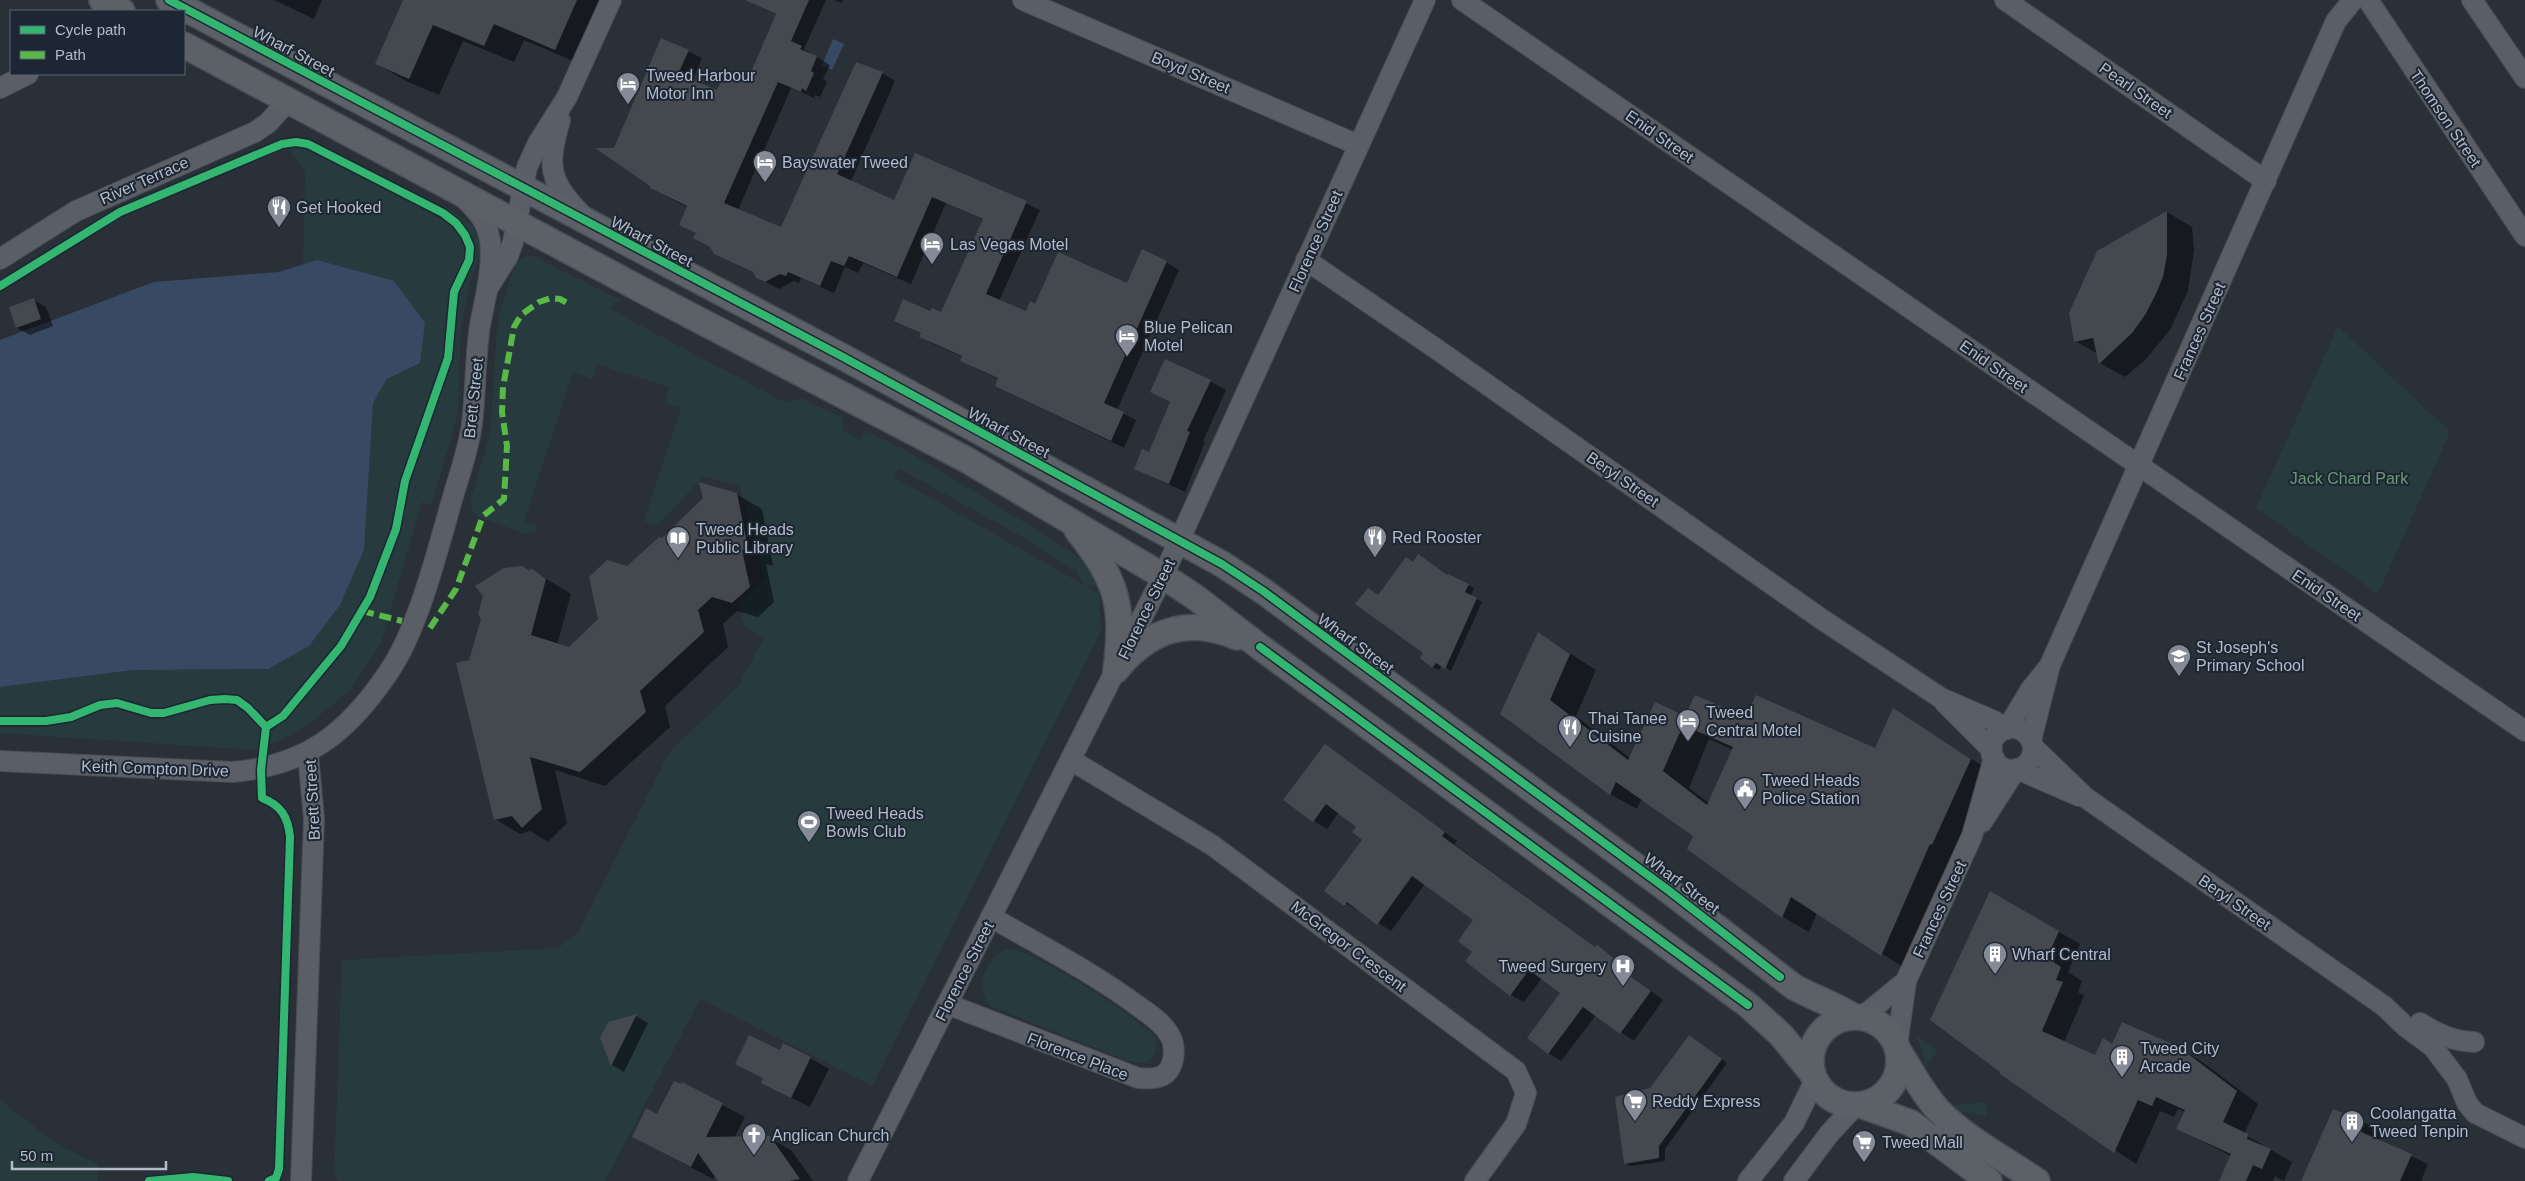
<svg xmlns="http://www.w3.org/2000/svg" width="2525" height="1181" font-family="Helvetica,sans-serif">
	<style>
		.green { fill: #273a3e; fill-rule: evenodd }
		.water { fill: #384963 }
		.shadow { fill: #0007; fill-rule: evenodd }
		.building { fill: #444950; fill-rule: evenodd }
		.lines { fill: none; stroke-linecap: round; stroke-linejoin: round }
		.minor-casing { stroke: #484c53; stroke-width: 22 }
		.major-casing { stroke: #484c55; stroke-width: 28 }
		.minor { stroke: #5a5e66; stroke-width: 20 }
		.major { stroke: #5c6168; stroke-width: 25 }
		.quiet { stroke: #58b947; stroke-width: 6; stroke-dasharray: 12 6; stroke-linecap: butt }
		.cycleway-casing { stroke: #1d2633; stroke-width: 11 }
		.cycleway { stroke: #33b770; stroke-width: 8 }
		.labels { text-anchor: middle; stroke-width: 4; stroke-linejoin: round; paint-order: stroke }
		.street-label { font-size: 16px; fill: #b4bcc9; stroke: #1d2633 }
		.poi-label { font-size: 16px; fill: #b4bcc9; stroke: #1d2633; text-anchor: start }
		.park-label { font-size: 16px; fill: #6b9a76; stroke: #1d2633 }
	</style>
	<rect width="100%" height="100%" fill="#2a3038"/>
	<g class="green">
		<polygon points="304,137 452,211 472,225 480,238 482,248 471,281 461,325 458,415 431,506 422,502 381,643 350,690 313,721 282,740 253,750 0,733 0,687 133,670 363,550 373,403 387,379 420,363 317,260 303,265 305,172 289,150"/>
		<path d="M535,256l85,44 -12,8 176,94 18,-4 41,20v13l17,9 6,-9 50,25 150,92 20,17 15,19 -15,2 13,8 2,37 -229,455 -172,-87 -95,182h-266l-5,-6 8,-215 216,-12 20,-15 91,-180 69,-67 26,-48 -19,-12 -7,-22 27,-27 -26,-92 -36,-8 -45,48 -14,-4 37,-113 -16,-5 4,-16 -71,-22 -5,14 -20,-7 -49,150 14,4 -1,5 -11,3 -48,-17 -6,-7 -1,-11 19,-64 7,-106 3,-19 16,-47 7,-6zM898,468l119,66 60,37 7,14 -190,-108z"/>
		<polygon points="2338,326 2450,432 2378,594 2256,508"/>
		<path d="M1006,949c24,-2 131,68 149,88 4,11 1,18 -8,26l-17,-1 -139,-56c-18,-17 -6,-47 15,-57z"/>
		<polygon points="1916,1035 1938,1051 1925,1068 1922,1051"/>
		<polygon points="0,1100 54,1142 99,1165 97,1181 0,1181"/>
		<polygon points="1985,1102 1987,1115 1984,1116 1962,1112 1954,1107 1954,1105"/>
	</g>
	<g class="water">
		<polygon points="833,39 844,44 832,70 822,65"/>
		<polygon points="317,260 394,281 425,323 420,363 387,379 373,403 364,550 340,605 309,646 268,669 133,670 0,687 0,340 154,282 279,272"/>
	</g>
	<g class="shadow">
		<polygon points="274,0 322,0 314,19"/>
		<polygon points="404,0 614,0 585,66 524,40 514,62 463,41 439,95 406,81 377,64"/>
		<polygon points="746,0 826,0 804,49 830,65 823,79 827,82 820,97 815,95 814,98 791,88 738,210 782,229 882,73 895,81 851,181 895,201 915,154 1040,210 999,301 1026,313 1036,305 1127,285 1166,262 1179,270 1117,410 1136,420 1124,448 1010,393 996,385 999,379 975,368 961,360 963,357 933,344 920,337 922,334 895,320 931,313 942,314 984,220 946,203 911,284 863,263 858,273 845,267 834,293 801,278 799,283 794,281 779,289 757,277 755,273 715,254 712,247 697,233 688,208 651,188 651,186 615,149 662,39 702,58 692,81 717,92 748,80 777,15"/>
		<polygon points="834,0 843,0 842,3"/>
		<polygon points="2167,212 2192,227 2194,250 2188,291 2170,330 2145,360 2125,377 2100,363 2098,354 2075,341 2098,252"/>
		<polygon points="34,300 46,307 53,326 30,335 17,328 11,308"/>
		<polygon points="1210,381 1226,390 1203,441 1205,442 1185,492 1135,468 1149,454 1171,403 1151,392"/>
		<polygon points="736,494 762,509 773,566 766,564 774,602 758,617 737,611 723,624 728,647 665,706 670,727 605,786 555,770 567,823 548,842 530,831 520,834 495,819 470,661 482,618 532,570 571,594 557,645 569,649 599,620 628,568 662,540"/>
		<polygon points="1413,563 1468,585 1474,588 1471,596 1482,602 1451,671 1442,665 1439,670 1433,667 1425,653 1378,596"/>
		<path d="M1538,633l58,37 -20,46 54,42 56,-41 61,2 129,30 18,-39 103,65 -89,195 -91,-57 -8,19 -26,-15 -94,-68 6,-14 -53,-37 -5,11 -27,-15 -108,-81zM1709,739l24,11 -24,53 -20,-15z"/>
		<polygon points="1325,745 1457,841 1454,844 1596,948 1610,954 1630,969 1627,973 1663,1000 1634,1041 1596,1015 1561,1061 1548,1053 1562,993 1542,978 1524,1002 1511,995 1474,952 1475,920 1425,884 1391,931 1326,891 1364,840 1358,826 1339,812 1327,829 1314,821"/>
		<polygon points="1991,893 2080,944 2068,972 2082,981 2078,992 2084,996 2064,1042 2096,1057 2113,1046 2179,1048 2201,1061 2258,1104 2244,1134 2292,1162 2284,1181 2275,1176 2273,1181 2220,1181 2231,1156 2178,1129 2185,1112 2178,1109 2174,1117 2160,1111 2136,1164 2001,1074"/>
		<polygon points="636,1016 648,1023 624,1072 612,1065 601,1038 609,1023"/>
		<polygon points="1695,1040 1727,1063 1665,1149 1665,1161 1631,1166 1625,1163 1650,1089"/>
		<polygon points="780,1052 810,1058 829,1069 810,1107 782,1093"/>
		<polygon points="683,1084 745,1117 734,1138 770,1138 792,1151 813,1181 720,1181 715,1175 713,1179 633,1137 658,1116"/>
		<polygon points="2334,1111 2365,1123 2382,1133 2378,1141 2428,1164 2421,1181 2303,1181"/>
	</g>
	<g class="building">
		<polygon points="403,0 577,0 555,50 494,24 484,46 433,25 409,79 375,64"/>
		<polygon points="745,0 809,0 791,41 802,46 800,49 817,56 811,71 814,73 806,91 802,88 801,92 778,82 724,203 781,227 856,62 883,72 837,174 894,200 915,153 1027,201 986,294 1026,311 1030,301 1035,304 1058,252 1127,283 1142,249 1167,261 1104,403 1124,412 1111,441 995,386 998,378 960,361 962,356 919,337 921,333 894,321 903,299 930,311 932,308 941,312 983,219 932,197 897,277 849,256 844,266 831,261 820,286 788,272 786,276 780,274 765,282 756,278 753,272 714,254 710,247 693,238 696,233 679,225 687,206 650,188 650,186 595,148 614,148 661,38 689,50 678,74 717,90 727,70 748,79 776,14"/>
		<polygon points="2167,211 2167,255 2163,277 2155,296 2145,315 2132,333 2099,364 2093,338 2074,342 2069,313 2097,251"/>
		<polygon points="34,298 41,319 16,328 9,307"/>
		<polygon points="1165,359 1211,380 1187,431 1190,432 1169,484 1134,469 1142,449 1149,452 1170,402 1150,392"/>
		<polygon points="699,482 737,493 749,553 742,550 750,587 732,603 712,597 698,610 704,632 640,691 646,712 580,772 530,757 542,809 522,828 512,816 494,820 456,663 469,660 481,619 478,614 483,596 475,586 504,568 522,566 530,571 531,568 546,579 531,635 569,647 598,619 589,577 607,560 627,566 659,537 662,538 703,498"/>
		<polygon points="1418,554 1447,575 1448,574 1469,584 1465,592 1477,598 1445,669 1436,663 1432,668 1420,658 1423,653 1355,604 1368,588 1378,595 1406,557 1413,562"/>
		<path d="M1538,632l32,22 -20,46 78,60 27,-58 30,14 10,-21 51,22 10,-22 119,53 18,-40 78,51 -39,86 -2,-1 -49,112 -90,-59 -9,21 -95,-69 6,-13 -77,-54 -6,13 -110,-81zM1683,725l50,22 -26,58 -44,-34z"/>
		<polygon points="1325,744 1445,832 1442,836 1595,947 1597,945 1618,961 1615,965 1651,991 1620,1034 1583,1007 1548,1054 1527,1038 1560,993 1529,970 1510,996 1480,973 1465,961 1472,952 1458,941 1473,920 1412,876 1377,925 1347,902 1344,906 1324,891 1362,840 1352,832 1356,827 1326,804 1313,822 1283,800"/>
		<polygon points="1990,891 2059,931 2047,958 2061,967 2056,980 2063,982 2042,1031 2095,1055 2103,1038 2112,1044 2122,1022 2179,1047 2237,1091 2223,1122 2248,1134 2247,1139 2271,1149 2262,1169 2253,1165 2246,1181 2219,1181 2231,1154 2176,1129 2185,1110 2156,1097 2152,1106 2138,1100 2114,1153 2000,1074 2000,1072 1930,1020"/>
		<polygon points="637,1014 611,1066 600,1038 608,1022"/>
		<polygon points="749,1035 780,1050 783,1043 811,1057 791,1098 761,1083 763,1078 735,1064"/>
		<polygon points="1689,1035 1722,1059 1659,1146 1659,1158 1624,1164 1615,1097 1650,1088"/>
		<polygon points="674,1081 681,1084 682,1082 723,1103 706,1137 770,1136 800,1179 789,1181 718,1181 698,1153 691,1167 632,1137 646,1108 657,1114"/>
		<polygon points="2333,1109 2365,1122 2361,1132 2412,1154 2400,1181 2301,1181"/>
	</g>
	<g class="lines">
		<g class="minor-casing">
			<g id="minor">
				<polyline points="1023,0 1358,145"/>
				<polyline points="1462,0 2525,731"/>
				<polyline points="2005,0 2266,181"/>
				<polyline points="2368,0 2525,236"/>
				<polyline points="2472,0 2525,78"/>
				<polyline points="0,88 28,74"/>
				<path d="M560,120c-13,46 -12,60 22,95"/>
				<polyline points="0,259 76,211 255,132 268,123 287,102"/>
				<polyline points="1306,260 1435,348 1820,618 1941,698 1994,721 2006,729"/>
				<polyline points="488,288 508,256 513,242 527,167 538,143 567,97 611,0"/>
				<polyline points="1945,703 1992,750"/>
				<circle cx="2012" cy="749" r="21"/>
				<polyline points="2007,729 2031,689 2047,669"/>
				<polyline points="2031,740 2050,665 2336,21 2353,0"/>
				<polyline points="2033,747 2086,798 2384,1006 2406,1027 2433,1047 2457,1079 2467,1103 2475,1113 2525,1138"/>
				<polyline points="1071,760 1212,845 1516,1071 1526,1093 1516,1124 1475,1181"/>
				<path d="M0,761l232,11c73,-6 115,-38 156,-99 30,-43 49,-121 64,-173 7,-25 17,-51 20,-77 4,-32 3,-66 8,-98 5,-25 16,-69 8,-93 -4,-14 -14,-24 -24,-34"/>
				<polyline points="2017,769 2079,796"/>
				<polyline points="1982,822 2016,769"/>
				<path d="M947,1004l191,74c13,1 27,2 33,-12 4,-10 4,-23 -2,-32 -7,-12 -20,-20 -31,-28 -46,-34 -97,-60 -147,-89"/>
				<polyline points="1862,1017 1906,981"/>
				<path d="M2420,1023c18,11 32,18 54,19"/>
				<polyline points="1897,1046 1906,981 1972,836 1994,758"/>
				<polyline points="301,1181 314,819 308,754"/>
				<polyline points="858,1181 1163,576 1425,0"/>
				<polyline points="1748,1181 1794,1123 1815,1080"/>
				<polyline points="1794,1181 1829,1134 1855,1106"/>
			</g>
		</g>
		<g class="major-casing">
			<g id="major">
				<polyline points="102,0 122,11"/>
				<path d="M169,0l674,357 379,207 41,27 405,299 126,97c20,11 40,17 60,30"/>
				<polyline points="184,45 655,297 967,460 1163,576 1195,597 1260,647 1748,1005 1781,1035 1813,1074"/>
				<path d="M1077,530c41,52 47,75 39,140"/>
				<path d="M1116,670c33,-40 71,-54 121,-33"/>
				<circle cx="1855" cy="1061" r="44"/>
				<path d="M1898,1050c13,20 24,43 41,61 27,28 66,48 98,70"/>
				<polyline points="1861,1105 1911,1123 1989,1181"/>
			</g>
		</g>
		<use href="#minor" class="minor"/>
		<use href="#major" class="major"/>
		<g class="quiet">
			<polyline points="362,611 402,621"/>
			<polyline points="430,628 456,589 483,516 504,499 507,446 502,412 503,387 514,327 521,315 539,302 551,298 560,299 571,305"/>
		</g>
		<g class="cycleway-casing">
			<g id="cycleway">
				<polyline points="169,0 843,357 1222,564 1263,591 1668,890 1780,977"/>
				<path d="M0,286l120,-74 162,-68 14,-2 12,2 135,69 13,10 9,12 5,12 -1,13 -15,32 -6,66 -43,123 -9,48 -26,68 -29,49 -58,70 -17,11 -5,43 1,28c19,7 26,19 28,39l-11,332 -3,9 -7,3"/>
				<polyline points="1260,647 1748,1005"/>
				<polyline points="0,721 46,721 71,717 100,705 117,703 151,713 164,713 210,700 225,699 237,700 248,708 266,727"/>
				<polyline points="149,1181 193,1177 228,1181"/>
			</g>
		</g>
		<use href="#cycleway" class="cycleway"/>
	</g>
	<defs>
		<g id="hotel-pin" transform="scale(1.25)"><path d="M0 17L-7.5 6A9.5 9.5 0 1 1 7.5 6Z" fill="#848b96" stroke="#1d2633"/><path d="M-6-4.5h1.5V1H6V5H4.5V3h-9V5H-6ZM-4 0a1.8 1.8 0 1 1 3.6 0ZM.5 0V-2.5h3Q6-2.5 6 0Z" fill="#fff"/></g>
		<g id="restaurant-pin" transform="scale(1.25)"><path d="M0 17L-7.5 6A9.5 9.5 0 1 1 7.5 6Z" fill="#848b96" stroke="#1d2633"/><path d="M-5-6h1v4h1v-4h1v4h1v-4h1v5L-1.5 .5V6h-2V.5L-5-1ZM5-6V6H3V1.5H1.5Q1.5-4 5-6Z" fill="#fff"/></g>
		<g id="library-pin" transform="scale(1.25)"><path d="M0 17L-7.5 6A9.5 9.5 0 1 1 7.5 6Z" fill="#848b96" stroke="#1d2633"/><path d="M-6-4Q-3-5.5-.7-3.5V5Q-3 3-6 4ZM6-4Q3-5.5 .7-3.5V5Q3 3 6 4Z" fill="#fff"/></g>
		<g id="school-pin" transform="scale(1.25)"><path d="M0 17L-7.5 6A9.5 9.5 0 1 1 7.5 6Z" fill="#848b96" stroke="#1d2633"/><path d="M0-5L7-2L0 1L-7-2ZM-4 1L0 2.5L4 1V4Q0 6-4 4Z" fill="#fff"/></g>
		<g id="civic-pin" transform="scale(1.25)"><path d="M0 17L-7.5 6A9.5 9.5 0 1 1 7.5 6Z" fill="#848b96" stroke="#1d2633"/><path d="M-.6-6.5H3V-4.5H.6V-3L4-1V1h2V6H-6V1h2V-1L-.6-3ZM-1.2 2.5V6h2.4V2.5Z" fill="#fff"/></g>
		<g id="stadium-pin" transform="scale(1.25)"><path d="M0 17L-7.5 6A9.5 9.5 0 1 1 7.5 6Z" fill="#848b96" stroke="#1d2633"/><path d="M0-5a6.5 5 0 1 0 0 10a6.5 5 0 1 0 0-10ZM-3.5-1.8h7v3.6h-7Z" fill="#fff"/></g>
		<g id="building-pin" transform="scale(1.25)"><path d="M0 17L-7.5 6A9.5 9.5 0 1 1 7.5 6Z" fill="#848b96" stroke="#1d2633"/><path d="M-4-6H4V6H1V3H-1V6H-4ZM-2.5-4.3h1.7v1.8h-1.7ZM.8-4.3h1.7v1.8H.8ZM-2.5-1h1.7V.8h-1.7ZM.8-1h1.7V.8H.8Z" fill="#fff"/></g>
		<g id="hospital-pin" transform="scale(1.25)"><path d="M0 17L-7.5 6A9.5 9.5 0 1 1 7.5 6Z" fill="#848b96" stroke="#1d2633"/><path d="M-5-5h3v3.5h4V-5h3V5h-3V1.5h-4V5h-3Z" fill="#fff"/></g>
		<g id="supermarket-pin" transform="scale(1.25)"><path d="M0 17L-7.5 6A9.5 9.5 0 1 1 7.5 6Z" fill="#848b96" stroke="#1d2633"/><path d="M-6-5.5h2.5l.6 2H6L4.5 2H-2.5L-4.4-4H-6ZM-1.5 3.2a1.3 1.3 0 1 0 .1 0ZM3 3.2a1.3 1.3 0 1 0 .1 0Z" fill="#fff"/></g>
		<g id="church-pin" transform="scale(1.25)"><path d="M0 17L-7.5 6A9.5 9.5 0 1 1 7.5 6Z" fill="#848b96" stroke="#1d2633"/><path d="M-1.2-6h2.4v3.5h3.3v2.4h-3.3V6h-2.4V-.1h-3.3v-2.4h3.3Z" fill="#fff"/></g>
	</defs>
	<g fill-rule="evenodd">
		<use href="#hotel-pin" x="628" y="84"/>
		<use href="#hotel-pin" x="765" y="162"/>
		<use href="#restaurant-pin" x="279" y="207"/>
		<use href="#hotel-pin" x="932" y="244"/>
		<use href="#hotel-pin" x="1127" y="336"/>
		<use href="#restaurant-pin" x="1375" y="537"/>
		<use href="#library-pin" x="678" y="538"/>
		<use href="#school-pin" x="2179" y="656"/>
		<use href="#hotel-pin" x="1688" y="721"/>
		<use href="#restaurant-pin" x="1570" y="727"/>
		<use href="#civic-pin" x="1745" y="789"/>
		<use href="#stadium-pin" x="809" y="822"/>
		<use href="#building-pin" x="1995" y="954"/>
		<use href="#hospital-pin" x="1623" y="966"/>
		<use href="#building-pin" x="2122" y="1057"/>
		<use href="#supermarket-pin" x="1635" y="1101"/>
		<use href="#building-pin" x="2352" y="1122"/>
		<use href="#church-pin" x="754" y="1135"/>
		<use href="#supermarket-pin" x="1864" y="1142"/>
	</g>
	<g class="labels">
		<g class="street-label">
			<text transform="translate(294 51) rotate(28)" y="6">Wharf Street</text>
			<text transform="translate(1191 72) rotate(23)" y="6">Boyd Street</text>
			<text transform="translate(2136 90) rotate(35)" y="6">Pearl Street</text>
			<text transform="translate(2446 118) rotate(56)" y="6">Thomson Street</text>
			<text transform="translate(1660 136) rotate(35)" y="6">Enid Street</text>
			<text transform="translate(144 180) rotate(-24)" y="6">River Terrace</text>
			<text transform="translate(652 241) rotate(28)" y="6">Wharf Street</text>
			<text transform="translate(1315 241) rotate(-66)" y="6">Florence Street</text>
			<text transform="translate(2199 331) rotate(-66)" y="6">Frances Street</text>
			<text transform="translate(1994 366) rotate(35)" y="6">Enid Street</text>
			<text transform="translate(473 398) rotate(-84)" y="6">Brett Street</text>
			<text transform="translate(1009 432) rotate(28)" y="6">Wharf Street</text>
			<text transform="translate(1623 479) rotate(35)" y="6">Beryl Street</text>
			<text transform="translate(2327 595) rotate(34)" y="6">Enid Street</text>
			<text transform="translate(1146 609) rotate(-64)" y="6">Florence Street</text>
			<text transform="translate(1356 643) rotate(36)" y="6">Wharf Street</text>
			<text transform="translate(155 768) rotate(2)" y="6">Keith Compton Drive</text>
			<text transform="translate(312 800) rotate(-93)" y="6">Brett Street</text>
			<text transform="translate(1682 883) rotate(37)" y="6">Wharf Street</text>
			<text transform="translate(2235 902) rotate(35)" y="6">Beryl Street</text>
			<text transform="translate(1939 909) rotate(-65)" y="6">Frances Street</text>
			<text transform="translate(1349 946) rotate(37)" y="6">McGregor Crescent</text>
			<text transform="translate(964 971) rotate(-63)" y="6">Florence Street</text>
			<text transform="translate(1078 1056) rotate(21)" y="6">Florence Place</text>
		</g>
		<g class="poi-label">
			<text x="646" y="81">Tweed Harbour<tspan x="646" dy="18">Motor Inn</tspan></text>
			<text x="782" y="168">Bayswater Tweed</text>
			<text x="296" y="213">Get Hooked</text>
			<text x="950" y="250">Las Vegas Motel</text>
			<text x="1144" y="333">Blue Pelican<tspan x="1144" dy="18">Motel</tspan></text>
			<text x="696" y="535">Tweed Heads<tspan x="696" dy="18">Public Library</tspan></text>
			<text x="1392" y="543">Red Rooster</text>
			<text x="2196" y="653">St Joseph's<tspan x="2196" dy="18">Primary School</tspan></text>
			<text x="1706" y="718">Tweed<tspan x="1706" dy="18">Central Motel</tspan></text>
			<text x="1588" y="724">Thai Tanee<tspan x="1588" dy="18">Cuisine</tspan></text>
			<text x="1762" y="786">Tweed Heads<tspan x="1762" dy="18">Police Station</tspan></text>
			<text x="826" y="819">Tweed Heads<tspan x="826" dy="18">Bowls Club</tspan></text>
			<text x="2012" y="960">Wharf Central</text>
			<text x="1606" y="972" text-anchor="end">Tweed Surgery</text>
			<text x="2140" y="1054">Tweed City<tspan x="2140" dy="18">Arcade</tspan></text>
			<text x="1652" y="1107">Reddy Express</text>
			<text x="2370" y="1119">Coolangatta<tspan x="2370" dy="18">Tweed Tenpin</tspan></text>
			<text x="772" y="1141">Anglican Church</text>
			<text x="1882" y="1148">Tweed Mall</text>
		</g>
		<g class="park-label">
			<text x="2349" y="484">Jack Chard Park</text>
		</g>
	</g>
	<rect x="10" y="10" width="175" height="65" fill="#1d2633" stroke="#59626f"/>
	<rect x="20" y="26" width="25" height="8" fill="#33b770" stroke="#59626f"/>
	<text x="55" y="35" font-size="15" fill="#b4bcc9">Cycle path</text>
	<rect x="20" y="51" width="25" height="8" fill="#58b947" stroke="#59626f"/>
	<text x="55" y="60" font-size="15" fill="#b4bcc9">Path</text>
	<path d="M12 1161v8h154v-8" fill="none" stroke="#b4bcc9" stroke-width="2.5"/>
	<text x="20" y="1161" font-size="15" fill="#b4bcc9" stroke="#1d2633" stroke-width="4" paint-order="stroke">50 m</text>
</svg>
